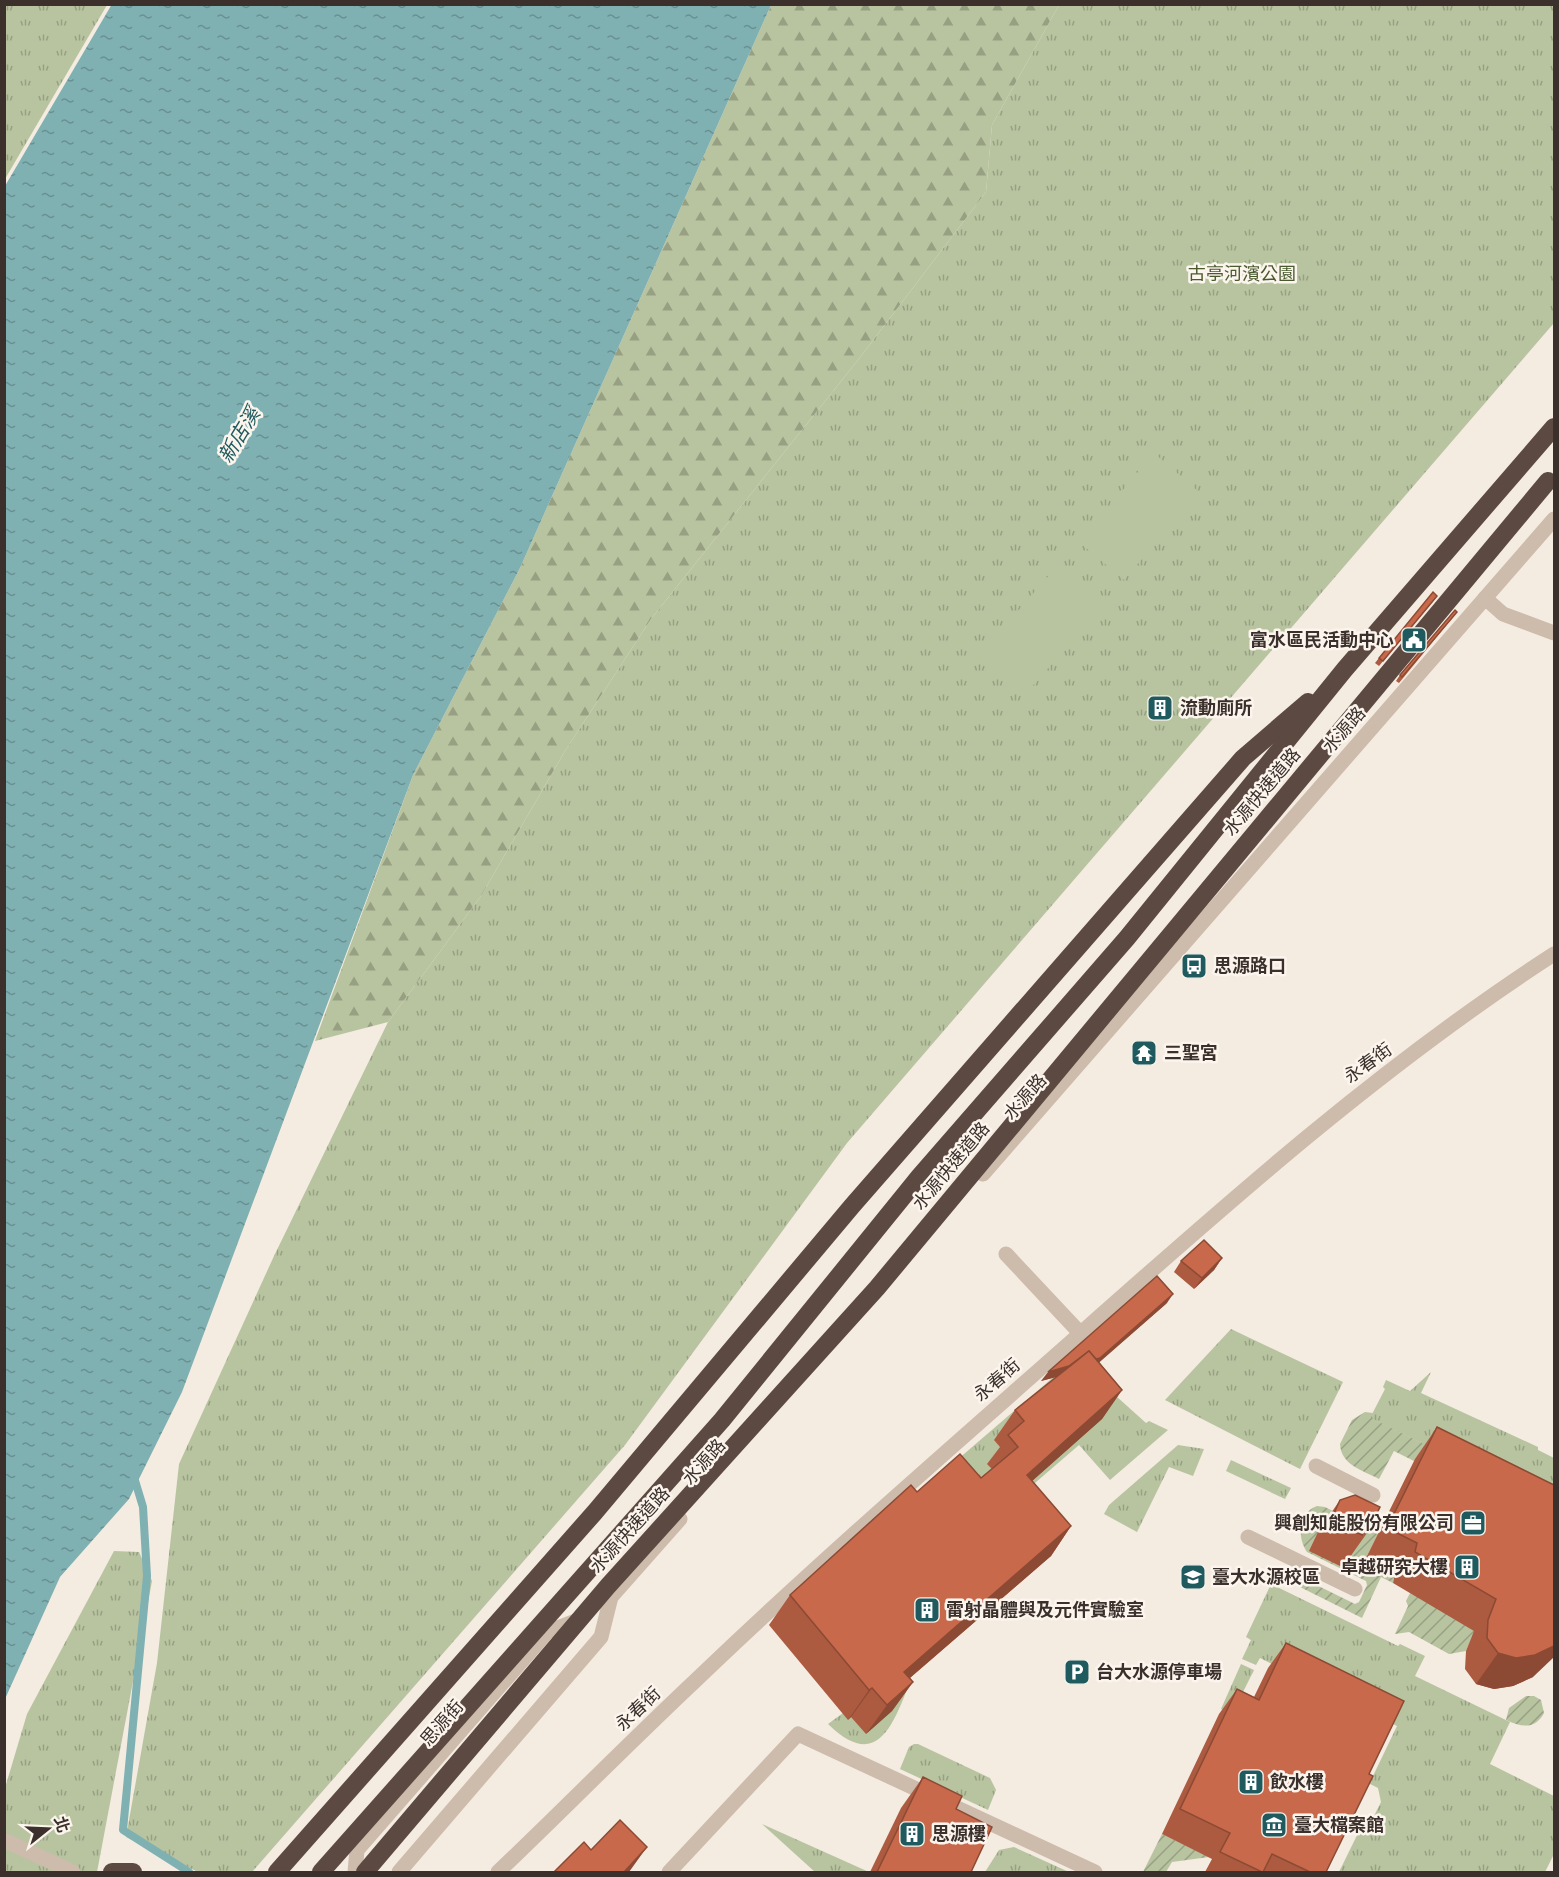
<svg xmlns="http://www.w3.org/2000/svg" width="1559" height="1877" font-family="Inter,'Noto Sans TC',sans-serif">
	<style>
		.grass { fill: url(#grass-tufts) }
		.forest { fill: url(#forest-firs) }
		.garden { fill: url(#garden-furrows) }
		.pitch { fill: #b8c4a0 }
		.water { fill: url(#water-ripples) }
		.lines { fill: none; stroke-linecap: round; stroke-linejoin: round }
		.stream { stroke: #7fb0b2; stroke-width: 8 }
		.minor { stroke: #cdbbac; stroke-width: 15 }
		.highway { stroke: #5c4a42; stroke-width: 18 }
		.highway-bridge { stroke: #5c4a42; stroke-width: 18 }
		.wall { fill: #ac5a40 }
		.shaded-wall { fill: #8c4a34 }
		.building { fill: #c8694b; stroke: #8c4a34; stroke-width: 1.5 }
		.labels { text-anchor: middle; stroke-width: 5; stroke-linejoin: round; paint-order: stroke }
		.park-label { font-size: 18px; fill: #4a5a2e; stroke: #fbf5ee }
		.poi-label { font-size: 18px; font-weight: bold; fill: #3b302b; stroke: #fbf5ee; text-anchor: start }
		.street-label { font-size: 18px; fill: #3b302b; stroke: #fbf5ee }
		.water-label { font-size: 20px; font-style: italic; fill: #1f5a5e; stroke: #fbf5ee }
	</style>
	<defs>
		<pattern id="grass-tufts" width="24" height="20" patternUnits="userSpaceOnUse" patternTransform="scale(1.5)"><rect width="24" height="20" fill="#b8c4a0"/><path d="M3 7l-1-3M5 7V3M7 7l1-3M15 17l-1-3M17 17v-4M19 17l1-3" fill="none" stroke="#97a083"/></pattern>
		<pattern id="forest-firs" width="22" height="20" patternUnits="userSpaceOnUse" patternTransform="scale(1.5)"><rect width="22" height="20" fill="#b8c4a0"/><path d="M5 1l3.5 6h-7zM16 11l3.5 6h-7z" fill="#97a083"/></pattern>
		<pattern id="garden-furrows" width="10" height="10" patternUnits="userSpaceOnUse" patternTransform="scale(1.5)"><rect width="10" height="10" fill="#b8c4a0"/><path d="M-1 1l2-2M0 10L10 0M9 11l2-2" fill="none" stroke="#97a083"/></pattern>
		<pattern id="water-ripples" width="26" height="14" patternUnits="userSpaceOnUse" patternTransform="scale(1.5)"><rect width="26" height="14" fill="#7fb0b2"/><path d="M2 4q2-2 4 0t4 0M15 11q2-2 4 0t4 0" fill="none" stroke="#699091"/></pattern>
	</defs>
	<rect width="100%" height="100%" fill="#f4ebe1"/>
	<g class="grass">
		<polygon points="5,4 107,5 5,179 4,5"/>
		<polygon points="1059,5 1554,5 1554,323 847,1143 625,1445 252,1872 198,1872 126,1837 157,1663 179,1464 274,1256 388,1022 481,896 565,751 651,619 858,360 986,192 992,125"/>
		<polygon points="1231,1329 1343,1382 1300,1469 1165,1400"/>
		<polygon points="1064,1368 1086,1369 1146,1423 1149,1421 1168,1430 1110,1480 1079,1445 1021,1495 892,1516"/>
		<polygon points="1431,1372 1421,1393 1538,1447 1538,1450 1554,1458 1554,1508 1370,1418 1385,1389 1383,1387 1386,1380 1410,1391"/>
		<polygon points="1178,1445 1204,1449 1193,1476 1169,1467 1137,1532 1104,1514 1109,1505"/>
		<polygon points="1231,1460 1291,1488 1285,1499 1226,1471"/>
		<polygon points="114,1551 139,1552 152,1581 97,1872 5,1872 5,1788 27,1714"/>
		<polygon points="1271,1584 1398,1646 1400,1644 1425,1656 1415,1676 1510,1722 1490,1764 1554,1796 1554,1854 1545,1872 1339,1872 1365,1819 1371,1822 1381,1802 1378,1788 1221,1709 1241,1664 1254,1670 1235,1708 1373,1776 1397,1726 1260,1658 1256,1665 1242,1659 1251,1640 1246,1637"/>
		<path d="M908,1680l2,2c-17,43 -33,90 -82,42l15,-11z"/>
		<polygon points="914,1744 918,1744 990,1778 996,1790 988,1810 900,1769 909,1747"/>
		<polygon points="762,1824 869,1872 815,1872"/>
		<polygon points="1014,1847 1069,1872 985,1872 999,1850"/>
	</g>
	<polygon class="forest" points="771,5 1059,5 992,125 986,192 858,360 651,619 565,751 481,896 388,1022 315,1041 413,775 520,568"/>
	<g class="garden">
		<path d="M1365,1412l8,1 -2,5 183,90 -140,-47 -20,-10 -15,28c-17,-9 -38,-14 -39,-35l12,-24z"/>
		<path d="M1317,1506l8,1 53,27 -13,26 30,14 -2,9 -12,-6 -19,41 -82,-41 12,-4 63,31 4,-2 8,-17 -1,-4 -59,-29c-10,-14 -9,-39 10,-46z"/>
		<polygon points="1410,1593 1481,1627 1472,1637 1466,1651 1449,1654 1409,1632 1395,1634 1408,1606 1406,1601"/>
		<path d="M1526,1696h8l7,4 3,13c-9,17 -23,14 -38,7l3,-12z"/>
		<polygon points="1162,1834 1209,1857 1172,1862 1166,1872 1143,1872"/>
	</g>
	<g class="pitch">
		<polygon points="1154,453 1199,492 1124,580 1079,542"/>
		<polygon points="1058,565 1104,606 1026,693 981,653"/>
	</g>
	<polygon class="water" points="112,4 771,5 520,568 413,775 182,1392 129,1499 60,1577 5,1699 5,186"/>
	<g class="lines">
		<polyline class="stream" points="133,1474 143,1507 147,1576 123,1830 189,1872"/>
		<g class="minor">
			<polyline points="1485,598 1503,614 1554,633"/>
			<polyline points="983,1174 1554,519"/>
			<polyline points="1006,1254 1080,1333"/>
			<polyline points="1316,1466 1373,1495"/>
			<polyline points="1248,1537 1355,1589"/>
			<polyline points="4,1840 73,1872"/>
			<polyline points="355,1872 357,1850 547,1632 581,1619"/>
			<polyline points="399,1872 601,1637 611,1597 680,1519"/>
			<path d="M498,1872c66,-63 130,-128 197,-191 125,-120 257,-234 387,-349 151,-134 302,-268 472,-378"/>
			<polyline points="669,1872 798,1734 1095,1872"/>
		</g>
		<g class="highway">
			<polyline points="112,1872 133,1872"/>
			<polyline points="277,1872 595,1512 852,1206 1243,758 1308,702"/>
			<polyline points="321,1872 722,1420 919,1177 1127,938 1345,669 1554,427"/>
		</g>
		<polyline class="highway-bridge" points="365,1872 608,1586 877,1288 1548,481"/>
	</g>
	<g class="wall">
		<polygon points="1433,601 1379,666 1375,663 1379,658"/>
		<polygon points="1453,617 1399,683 1396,681 1400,675"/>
		<polygon points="1222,1258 1214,1270 1194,1289 1174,1272 1181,1261"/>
		<polygon points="1167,1303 1099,1362 1122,1390 1102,1419 1032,1481 1071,1526 1051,1556 910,1678 913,1682 892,1711 866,1734 851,1717 848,1720 769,1625 790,1595 917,1492 981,1478 992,1469 987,1464 1000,1447 994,1440 1015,1410 1056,1377 1041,1381"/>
		<polygon points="1437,1427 1533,1677 1513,1686 1494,1689 1476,1684 1465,1669 1466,1651 1474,1631 1393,1583 1395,1574 1365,1560 1415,1459"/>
		<polygon points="1340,1500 1367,1533 1345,1564 1342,1563 1340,1566 1309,1551 1318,1532"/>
		<polygon points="1286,1643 1369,1774 1326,1872 1205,1872 1212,1859 1162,1834 1219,1714 1237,1689 1254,1697 1268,1668"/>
		<polygon points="923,1777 956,1809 971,1872 870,1872 901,1808"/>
	</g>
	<g class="shaded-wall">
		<polygon points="1222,1258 1214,1270 1194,1289 1202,1278"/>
		<polygon points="1173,1294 1167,1303 1094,1367 1041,1381 1048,1372"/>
		<polygon points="1122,1390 1102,1419 1006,1504 1027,1475"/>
		<polygon points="1071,1526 1051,1556 883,1701 904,1672"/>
		<polygon points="1554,1646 1554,1657 1533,1677 1513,1686 1494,1689 1476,1684 1498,1653"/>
		<polygon points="913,1682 892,1711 866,1734 887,1705"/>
		<polygon points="872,1688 851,1717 848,1720 869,1690"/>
		<polygon points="647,1847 629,1872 624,1872"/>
	</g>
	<g class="building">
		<polygon points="1433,592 1437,596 1383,661 1379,658"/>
		<polygon points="1455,610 1457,612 1402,677 1400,675"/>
		<polygon points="1204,1240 1222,1258 1202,1278 1181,1261"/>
		<polygon points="1157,1276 1173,1294 1100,1358 1096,1359 1089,1351 1069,1366 1048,1372"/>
		<polygon points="1089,1351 1122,1390 1027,1475 1071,1526 904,1672 913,1682 887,1705 872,1688 869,1690 790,1595 911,1485 917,1492 960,1454 981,1478 1018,1447 1008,1435 1024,1421 1015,1410"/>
		<polygon points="1437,1427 1554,1485 1554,1646 1535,1655 1516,1658 1498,1653 1487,1638 1488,1620 1496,1599 1415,1552 1417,1543 1387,1528"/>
		<polygon points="1355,1495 1380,1507 1367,1533 1363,1531 1362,1535 1331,1520 1340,1500"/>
		<polygon points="1286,1643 1404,1701 1369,1774 1373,1776 1326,1872 1310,1872 1272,1854 1263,1872 1262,1872 1220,1852 1230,1833 1180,1809 1237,1689 1259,1700"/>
		<polygon points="923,1777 962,1796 956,1809 992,1827 971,1872 877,1872"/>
		<polygon points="620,1820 647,1847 624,1872 554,1872 584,1842 591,1850"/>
	</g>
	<defs>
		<g id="civic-square" transform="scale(1.35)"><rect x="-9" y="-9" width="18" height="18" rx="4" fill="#1f5a5e" stroke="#fbf5ee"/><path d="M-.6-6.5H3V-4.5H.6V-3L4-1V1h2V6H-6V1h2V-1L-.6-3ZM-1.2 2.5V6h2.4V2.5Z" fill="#fff"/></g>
		<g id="building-square" transform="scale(1.35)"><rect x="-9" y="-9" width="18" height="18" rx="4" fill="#1f5a5e" stroke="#fbf5ee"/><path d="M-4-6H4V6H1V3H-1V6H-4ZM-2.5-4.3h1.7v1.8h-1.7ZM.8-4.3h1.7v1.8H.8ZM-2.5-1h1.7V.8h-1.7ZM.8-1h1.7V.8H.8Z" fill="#fff"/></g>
		<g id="bus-square" transform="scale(1.35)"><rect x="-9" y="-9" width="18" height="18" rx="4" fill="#1f5a5e" stroke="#fbf5ee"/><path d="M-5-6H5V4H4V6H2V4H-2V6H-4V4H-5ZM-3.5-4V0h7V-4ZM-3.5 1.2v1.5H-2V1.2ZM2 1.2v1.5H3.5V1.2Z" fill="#fff"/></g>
		<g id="temple-square" transform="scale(1.35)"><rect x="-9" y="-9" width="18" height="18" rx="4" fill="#1f5a5e" stroke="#fbf5ee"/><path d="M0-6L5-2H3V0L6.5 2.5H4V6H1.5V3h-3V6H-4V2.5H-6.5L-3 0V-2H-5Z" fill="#fff"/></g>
		<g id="office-square" transform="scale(1.35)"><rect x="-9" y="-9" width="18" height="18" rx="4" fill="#1f5a5e" stroke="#fbf5ee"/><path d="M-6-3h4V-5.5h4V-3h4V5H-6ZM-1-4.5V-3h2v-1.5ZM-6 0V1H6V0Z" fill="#fff"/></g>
		<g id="university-square" transform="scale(1.35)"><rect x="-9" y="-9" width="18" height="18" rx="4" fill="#1f5a5e" stroke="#fbf5ee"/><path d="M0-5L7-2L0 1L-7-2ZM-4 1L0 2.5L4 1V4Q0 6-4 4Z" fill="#fff"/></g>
		<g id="parking-square" transform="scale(1.35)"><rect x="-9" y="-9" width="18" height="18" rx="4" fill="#1f5a5e" stroke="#fbf5ee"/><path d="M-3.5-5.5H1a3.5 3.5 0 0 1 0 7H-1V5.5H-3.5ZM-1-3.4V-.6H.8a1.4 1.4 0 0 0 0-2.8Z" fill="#fff"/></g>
		<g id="museum-square" transform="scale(1.35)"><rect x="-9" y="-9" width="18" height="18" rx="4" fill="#1f5a5e" stroke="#fbf5ee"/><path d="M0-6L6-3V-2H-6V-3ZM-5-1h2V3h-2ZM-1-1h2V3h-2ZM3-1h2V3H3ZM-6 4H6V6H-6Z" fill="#fff"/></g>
	</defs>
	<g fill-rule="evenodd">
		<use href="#civic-square" x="1414" y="640"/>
		<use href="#building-square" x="1160" y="708"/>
		<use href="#bus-square" x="1194" y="966"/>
		<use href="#temple-square" x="1144" y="1053"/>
		<use href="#office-square" x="1473" y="1523"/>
		<use href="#building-square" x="1467" y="1567"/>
		<use href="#university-square" x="1193" y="1577"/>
		<use href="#building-square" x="927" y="1610"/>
		<use href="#parking-square" x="1077" y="1672"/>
		<use href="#building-square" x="1251" y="1782"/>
		<use href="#museum-square" x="1274" y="1825"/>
		<use href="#building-square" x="912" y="1834"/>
	</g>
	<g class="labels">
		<g class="park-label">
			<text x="1242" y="280">古亭河濱公園</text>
		</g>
		<g class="poi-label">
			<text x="1394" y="646" text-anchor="end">富水區民活動中心</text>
			<text x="1180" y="714">流動廁所</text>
			<text x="1214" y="972">思源路口</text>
			<text x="1164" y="1059">三聖宮</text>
			<text x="1454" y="1529" text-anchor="end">興創知能股份有限公司</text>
			<text x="1448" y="1573" text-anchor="end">卓越研究大樓</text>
			<text x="1212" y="1583">臺大水源校區</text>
			<text x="946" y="1616">雷射晶體與及元件實驗室</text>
			<text x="1096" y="1678">台大水源停車場</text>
			<text x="1270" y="1788">飲水樓</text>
			<text x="1294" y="1831">臺大檔案館</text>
			<text x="932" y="1840">思源樓</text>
		</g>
		<g class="street-label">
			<text transform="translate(1344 730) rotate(-49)" y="6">水源路</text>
			<text transform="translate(1262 792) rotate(-50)" y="6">水源快速道路</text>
			<text transform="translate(1368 1063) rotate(-36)" y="6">永春街</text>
			<text transform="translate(1025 1097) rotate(-49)" y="6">水源路</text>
			<text transform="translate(951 1166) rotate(-50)" y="6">水源快速道路</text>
			<text transform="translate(997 1380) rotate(-41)" y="6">永春街</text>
			<text transform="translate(704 1462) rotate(-49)" y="6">水源路</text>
			<text transform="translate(630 1530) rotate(-48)" y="6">水源快速道路</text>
			<text transform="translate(638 1709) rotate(-44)" y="6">永春街</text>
			<text transform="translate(442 1723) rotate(-49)" y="6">思源街</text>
		</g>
		<g class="water-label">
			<text transform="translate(239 435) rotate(-59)" y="7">新店溪</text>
		</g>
	</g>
	<rect width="1559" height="1877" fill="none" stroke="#3b302b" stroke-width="12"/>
	<g transform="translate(48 1829) rotate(72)" stroke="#fbf5ee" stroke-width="4.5" paint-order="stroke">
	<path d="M0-4.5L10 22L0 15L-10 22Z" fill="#3b302b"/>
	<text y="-9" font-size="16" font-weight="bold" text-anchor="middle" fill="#3b302b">北</text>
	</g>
</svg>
